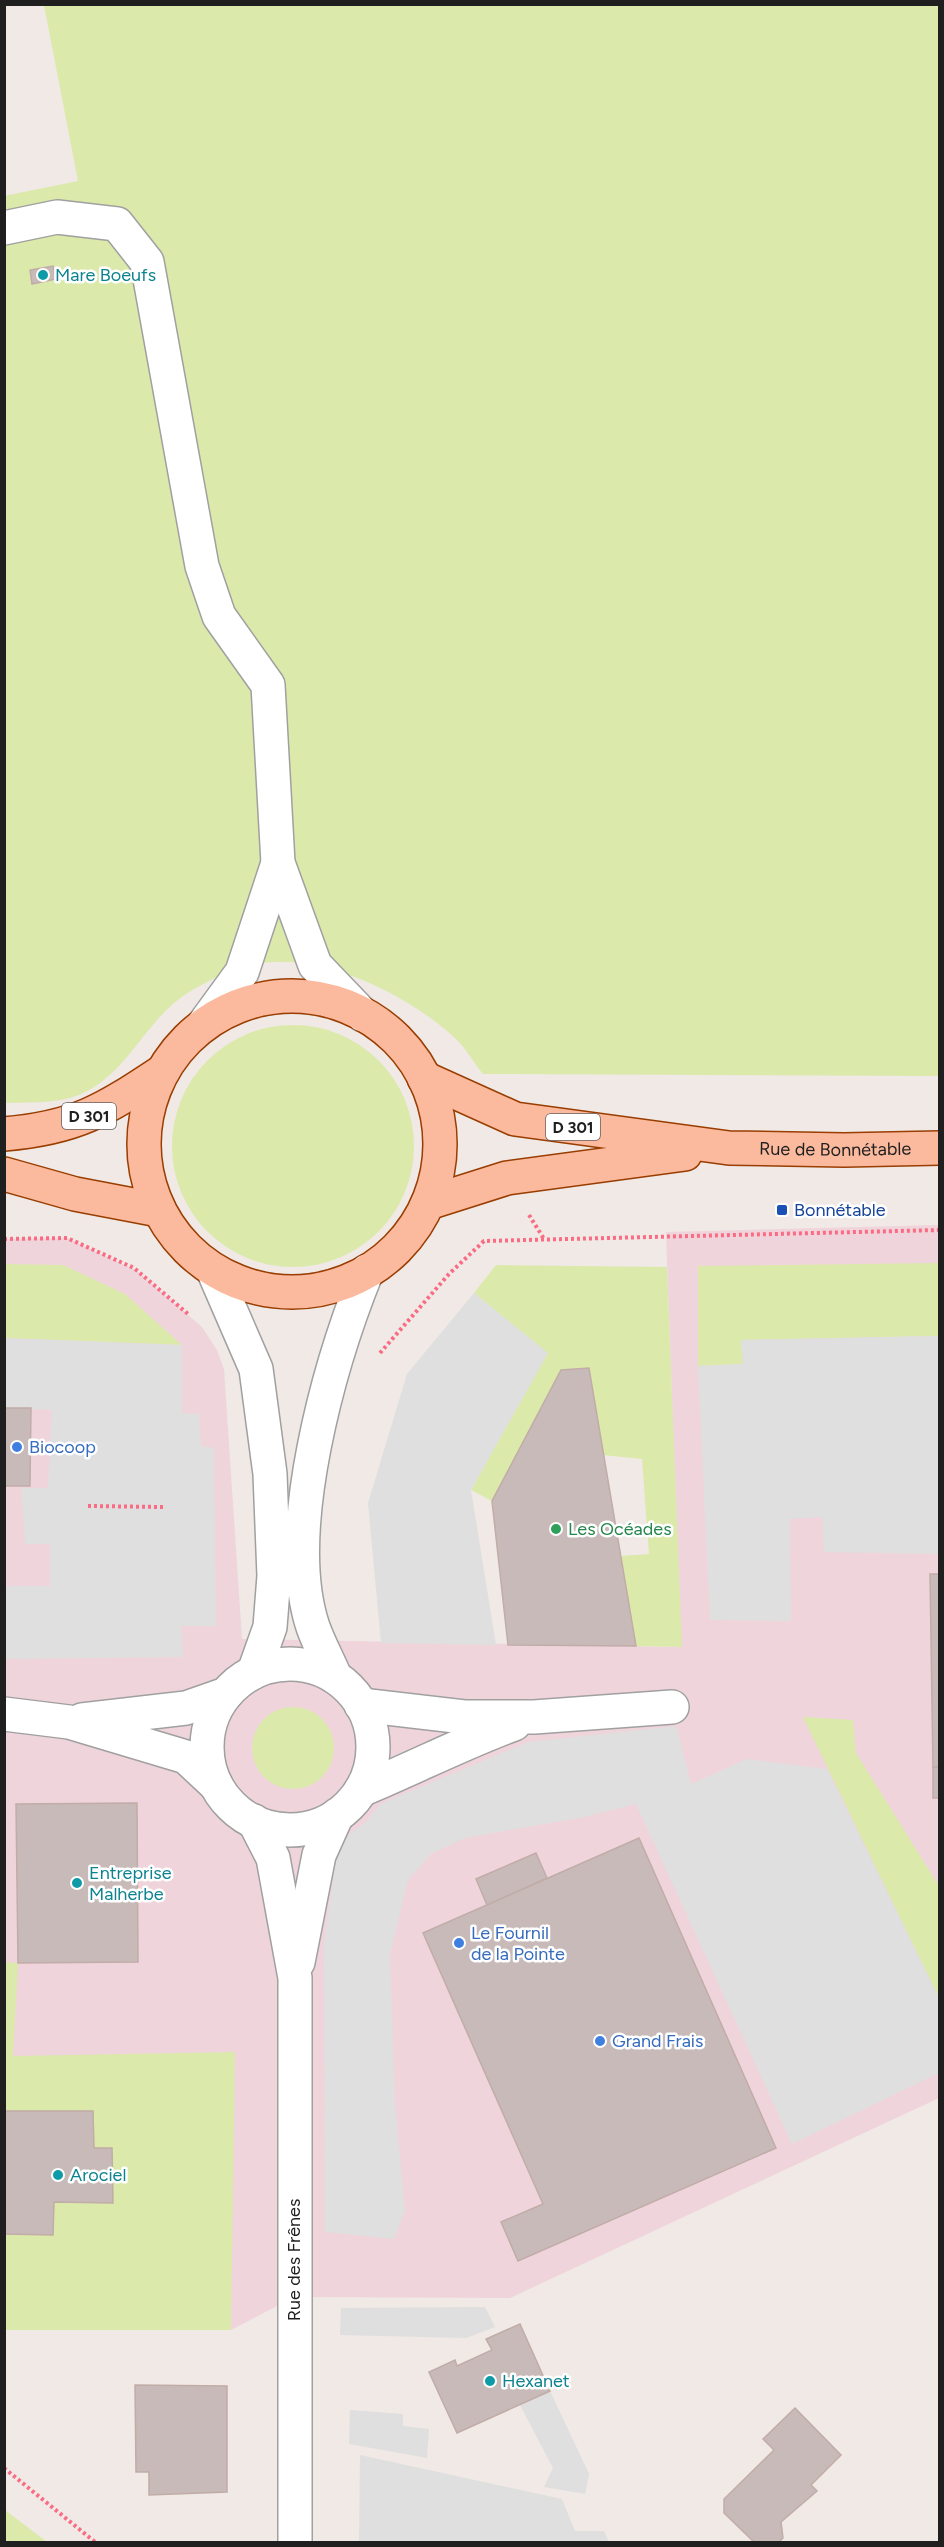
<svg xmlns="http://www.w3.org/2000/svg" width="944" height="2547" font-family="Figtree,sans-serif">
	<style>
		.commercial { fill: #f0d4db }
		.grass { fill: #dbe9ab }
		.parking { fill: #dfdfdf }
		.building { fill: #c7bab8; stroke: #c1aca7; stroke-width: 1.5 }
		.lines { fill: none; stroke-linecap: round; stroke-linejoin: round }
		.minor-casing { stroke: #a0a0a0; stroke-width: 36 }
		.major-casing { stroke: #993d01; stroke-width: 36 }
		.path { stroke: #f96c84; stroke-width: 4; stroke-dasharray: 3 3; stroke-linecap: butt }
		.minor { stroke: #fff; stroke-width: 33 }
		.major { stroke: #fbba9e; stroke-width: 33 }
		.culture-dot { fill: #0f9aa8; stroke: #fff; stroke-width: 2 }
		.transit-dot { fill: #1a4fb4; stroke: #fff; stroke-width: 2 }
		.shop-dot { fill: #3f7fe0; stroke: #fff; stroke-width: 2 }
		.leisure-dot { fill: #2e9e5b; stroke: #fff; stroke-width: 2 }
		.labels { text-anchor: middle; stroke-width: 5; stroke-linejoin: round; paint-order: stroke }
		.shield { fill: #fff; stroke: #626262; stroke-width: 1.5 }
		.shield-label { font-size: 16px; font-weight: bold; fill: #1f1f1f }
		.culture-label { font-size: 18px; fill: #0d838f; stroke: #fff; text-anchor: start }
		.street-label { font-size: 18px; fill: #1f1f1f; stroke: #fff }
		.transit-label { font-size: 18px; fill: #164399; stroke: #fff; text-anchor: start }
		.shop-label { font-size: 18px; fill: #366cbe; stroke: #fff; text-anchor: start }
		.leisure-label { font-size: 18px; fill: #27864d; stroke: #fff; text-anchor: start }
	</style>
	<rect width="100%" height="100%" fill="#f0e9e5"/>
	<polygon class="commercial" points="939,1225 939,2098 510,2298 294,2297 231,2330 5,2330 4,1239 67,1238 137,1271 202,1327 217,1350 224,1369 242,1639 681,1647 666,1232"/>
	<g class="grass">
		<path d="M44,5h895v1071l-456,-2c-9,-11 -17,-26 -28,-36 -46,-43 -134,-87 -199,-74 -23,4 -47,16 -67,28 -44,27 -60,81 -108,102 -22,10 -53,8 -76,9l-1,-907 74,-15z"/>
		<circle cx="293" cy="1146" r="121"/>
		<polygon points="939,1263 939,1336 741,1340 743,1364 698,1366 698,1266"/>
		<polygon points="5,1264 63,1265 125,1294 182,1345 5,1338"/>
		<polygon points="496,1265 667,1267 682,1647 636,1646 621,1556 649,1554 642,1459 603,1455 589,1368 561,1370 492,1501 471,1490 547,1353 474,1293"/>
		<circle cx="293" cy="1748" r="41"/>
		<polygon points="803,1717 853,1720 856,1753 939,1886 939,1998"/>
		<polygon points="4,1962 18,1963 13,2056 235,2052 231,2330 5,2330"/>
		<polygon points="5,2510 47,2542 5,2542"/>
	</g>
	<g class="parking">
		<polygon points="474,1293 548,1353 471,1490 496,1645 381,1643 368,1503 407,1374"/>
		<polygon points="939,1336 939,1554 824,1552 822,1517 790,1519 791,1621 710,1620 698,1366 743,1364 741,1340"/>
		<polygon points="5,1338 182,1345 182,1413 199,1414 201,1446 214,1448 216,1626 181,1626 183,1657 5,1659 5,1586 50,1586 50,1544 25,1544 21,1488 48,1488 52,1410 5,1408"/>
		<polygon points="676,1726 691,1784 747,1759 827,1769 939,1998 939,2073 792,2144 636,1804 584,1817 465,1838 431,1854 408,1880 390,1954 395,2105 405,2211 394,2239 325,2232 324,1945 338,1842 365,1823 380,1804 528,1742"/>
		<polygon points="485,2307 495,2327 466,2338 340,2335 341,2308"/>
		<polygon points="550,2391 589,2474 585,2494 544,2487 553,2468 520,2405"/>
		<polygon points="350,2410 403,2414 403,2426 429,2429 427,2458 349,2444"/>
		<polygon points="360,2455 562,2499 575,2531 604,2531 609,2542 359,2542"/>
	</g>
	<g class="building">
		<polygon points="53,266 56,279 32,284 30,270"/>
		<polygon points="589,1368 636,1646 508,1645 492,1501 561,1370"/>
		<polygon points="4,1408 31,1408 30,1486 4,1486"/>
		<polygon points="930,1574 940,1574 940,1767 933,1767"/>
		<rect x="933" y="1767" width="7" height="31"/>
		<polygon points="137,1803 138,1962 18,1963 16,1804"/>
		<polygon points="639,1838 776,2148 518,2261 501,2222 543,2204 423,1933"/>
		<polygon points="536,1853 547,1878 487,1905 476,1879"/>
		<polygon points="4,2111 93,2111 94,2148 112,2148 113,2203 54,2202 53,2235 4,2234"/>
		<polygon points="520,2324 550,2391 457,2433 429,2372 455,2360 457,2366 492,2350 486,2339"/>
		<polygon points="135,2385 227,2386 227,2492 149,2495 149,2472 136,2472"/>
		<polygon points="795,2408 841,2455 811,2485 817,2491 781,2522 783,2538 779,2542 754,2542 724,2513 724,2499 774,2450 763,2439"/>
	</g>
	<g class="lines">
		<g class="minor-casing">
			<g id="minor">
				<polyline points="4,228 57,217 117,224 147,262 202,566 219,616 268,685 278,863 315,965 363,1015"/>
				<polyline points="204,1024 242,972 278,863"/>
				<polyline points="213,1270 256,1369 270,1474 274,1576 270,1627 254,1672"/>
				<circle cx="290" cy="1747" r="83"/>
				<path d="M335,1677c-7,-17 -16,-33 -22,-50 -32,-96 17,-265 54,-356"/>
				<polyline points="361,1705 464,1717 534,1717 672,1707"/>
				<polyline points="4,1714 69,1722 186,1757 216,1785"/>
				<polyline points="82,1720 186,1708 226,1694"/>
				<path d="M361,1790c51,-21 101,-47 153,-66"/>
				<polyline points="254,1821 273,1858 295,1978 295,2542"/>
				<polyline points="298,1962 319,1855 337,1815"/>
			</g>
		</g>
		<g class="major-casing">
			<g id="major">
				<circle cx="292" cy="1144" r="148"/>
				<path id="s1" d="M424,1078l91,41 214,29 115,2 96,-2"/>
				<path d="M4,1134c73,-6 100,-24 159,-63"/>
				<polyline points="4,1174 75,1194 159,1210"/>
				<polyline points="428,1203 507,1178 685,1154"/>
			</g>
		</g>
		<g class="path">
			<polyline points="529,1215 544,1239"/>
			<polyline points="4,1239 67,1238 134,1268 188,1314"/>
			<polyline points="380,1353 449,1274 484,1241 940,1230"/>
			<polyline points="88,1506 163,1507"/>
			<polyline points="4,2468 95,2542"/>
		</g>
		<use href="#minor" class="minor"/>
		<use href="#major" class="major"/>
	</g>
	<g class="culture-dot">
		<circle cx="43" cy="275" r="6"/>
		<circle cx="77" cy="1883" r="6"/>
		<circle cx="58" cy="2175" r="6"/>
		<circle cx="490" cy="2381" r="6"/>
	</g>
	<rect class="transit-dot" x="776" y="1204" width="12" height="12" rx="3"/>
	<g class="shop-dot">
		<circle cx="17" cy="1447" r="6"/>
		<circle cx="459" cy="1943" r="6"/>
		<circle cx="600" cy="2041" r="6"/>
	</g>
	<circle class="leisure-dot" cx="556" cy="1529" r="6"/>
	<g class="labels">
		<g class="shield">
			<rect x="62" y="1103" width="54" height="26" rx="4.5"/>
			<rect x="546" y="1114" width="54" height="26" rx="4.5"/>
		</g>
		<g class="shield-label">
			<text x="89" y="1122">D 301</text>
			<text x="573" y="1133">D 301</text>
		</g>
		<g class="culture-label">
			<text x="55" y="281">Mare Boeufs</text>
			<text x="89" y="1879">Entreprise<tspan x="89" dy="21">Malherbe</tspan></text>
			<text x="70" y="2181">Arociel</text>
			<text x="502" y="2387">Hexanet</text>
		</g>
		<g class="street-label">
			<text dy="6" stroke="none"><textPath href="#s1" startOffset="422">Rue de Bonnétable</textPath></text>
			<text transform="translate(294 2260) rotate(-90)" y="6">Rue des Frênes</text>
		</g>
		<g class="transit-label">
			<text x="794" y="1216">Bonnétable</text>
		</g>
		<g class="shop-label">
			<text x="29" y="1453">Biocoop</text>
			<text x="471" y="1939">Le Fournil<tspan x="471" dy="21">de la Pointe</tspan></text>
			<text x="612" y="2047">Grand Frais</text>
		</g>
		<g class="leisure-label">
			<text x="568" y="1535">Les Océades</text>
		</g>
	</g>
	<rect width="944" height="2547" fill="none" stroke="#1f1f1f" stroke-width="12"/>
</svg>
